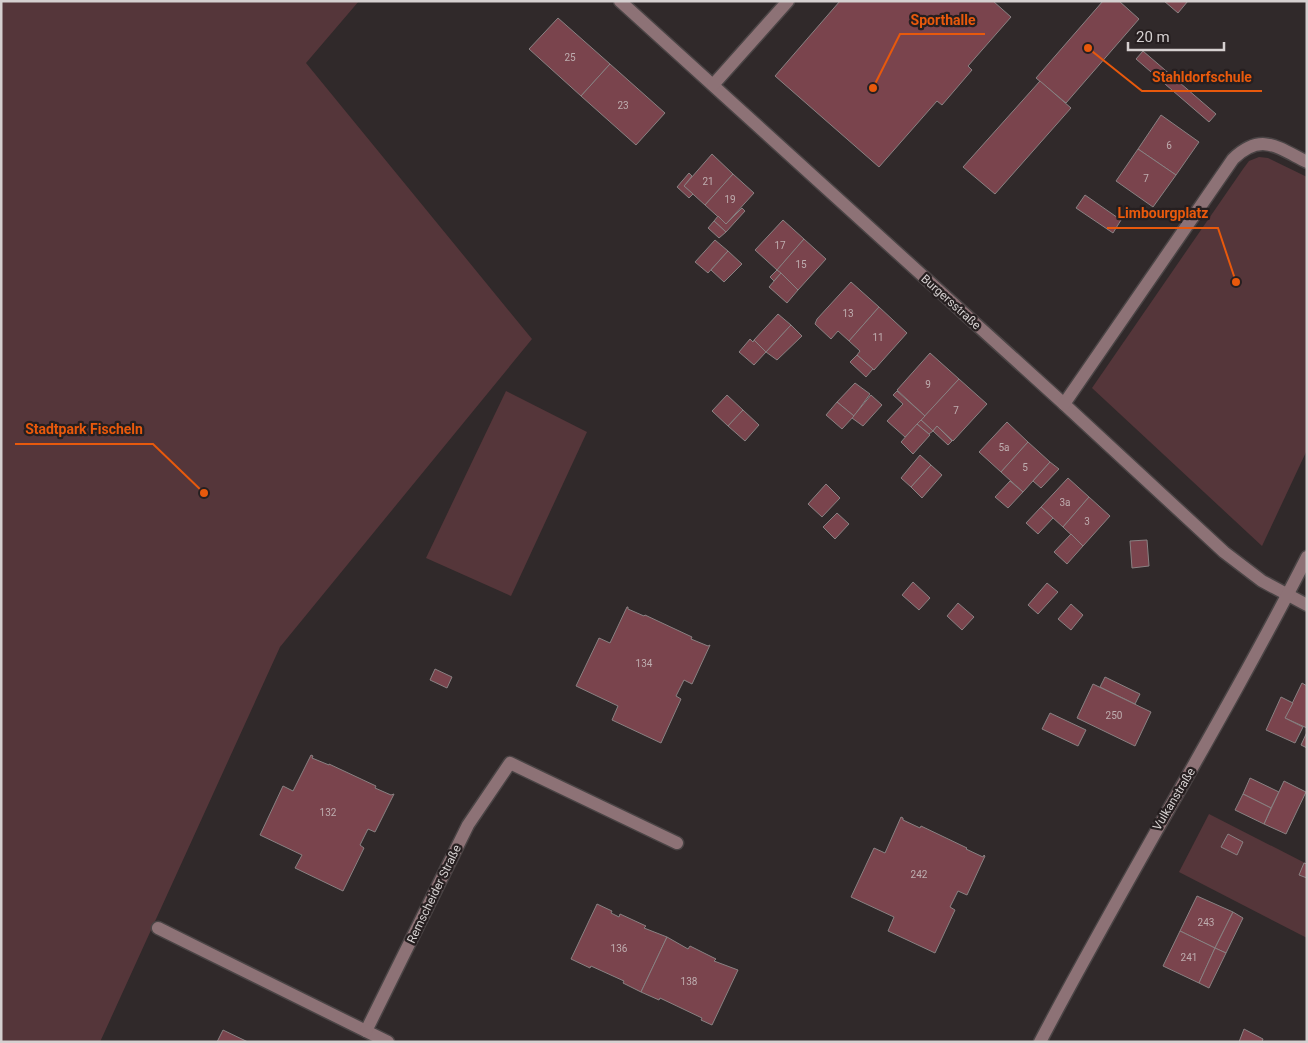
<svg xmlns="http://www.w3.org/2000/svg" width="1308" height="1043" font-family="Roboto,sans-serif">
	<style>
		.green { fill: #55363a }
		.building { fill: #7a444d; stroke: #898182 }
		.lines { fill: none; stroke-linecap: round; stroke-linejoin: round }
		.minor-casing { stroke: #4a4445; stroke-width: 15 }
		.minor { stroke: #8d7276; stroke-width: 12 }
		.labels { text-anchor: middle; stroke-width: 4.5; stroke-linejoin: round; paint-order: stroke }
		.number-label { font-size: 10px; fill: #beadaf }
		.street-label { font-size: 12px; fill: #d5d0d0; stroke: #261f20 }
		.leader { fill: none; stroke: #e8590c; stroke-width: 2 }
		.callout-dot { fill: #e8590c; stroke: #261f20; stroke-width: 2 }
		.callout-label { font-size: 14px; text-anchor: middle; font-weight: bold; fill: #e8590c; stroke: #261f20; stroke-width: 4.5; stroke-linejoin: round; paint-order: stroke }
	</style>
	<rect width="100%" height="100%" fill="#30292a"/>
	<g class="green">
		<polygon points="1,1 359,1 306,63 532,339 280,647 100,1042 1,1042"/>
		<polygon points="1259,157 1268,158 1307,177 1307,450 1262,546 1092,388 1243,169 1249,161"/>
		<polygon points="506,391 587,432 511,596 426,558"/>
		<polygon points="1209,814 1307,864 1307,938 1179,872"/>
	</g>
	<g class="building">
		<polygon points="840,1 993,1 1011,17 968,66 972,70 942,105 937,101 879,167 775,76"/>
		<polygon points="1103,1 1119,1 1139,19 1066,103 1036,78"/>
		<polygon points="1164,1 1188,1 1178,13"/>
		<polygon points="558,18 610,64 581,96 529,49"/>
		<polygon points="1143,51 1216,114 1209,122 1136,59"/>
		<polygon points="610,64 665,113 636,145 581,96"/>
		<polygon points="1040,81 1071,108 995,194 963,167"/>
		<polygon points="1161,115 1199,142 1176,175 1138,149"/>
		<polygon points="1138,149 1176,175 1153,207 1116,181"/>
		<polygon points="712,154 733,174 705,205 684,186"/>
		<polygon points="689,173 692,176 684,186 693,194 689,198 677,187"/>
		<polygon points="733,174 754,193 726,224 705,205"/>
		<polygon points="1085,195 1121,220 1113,233 1076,208"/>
		<polygon points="742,208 745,211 726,232 714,221 718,216 726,224"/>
		<polygon points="783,220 804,239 777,270 755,250"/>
		<polygon points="714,221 726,232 719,238 708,228"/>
		<polygon points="804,239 826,259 798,290 777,270"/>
		<polygon points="715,240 728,251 708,273 695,262"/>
		<polygon points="728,251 742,264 724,282 711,270"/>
		<polygon points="777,270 781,273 774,281 770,277"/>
		<polygon points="781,273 798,290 787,303 769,287"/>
		<polygon points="851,282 879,307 849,341 838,331 831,339 815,324 817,319"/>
		<polygon points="879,307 907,333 874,370 857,355 860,351 849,341"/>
		<polygon points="778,314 791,325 766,352 754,340"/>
		<polygon points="791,325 802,336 777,360 766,352"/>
		<polygon points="750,339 753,342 754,340 766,352 754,365 739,352"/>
		<polygon points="930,353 959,379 925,416 897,390"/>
		<polygon points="857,355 873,369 866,377 850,362"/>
		<polygon points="959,379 987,404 953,441 937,426 933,431 921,420"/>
		<polygon points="855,383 870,394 854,416 837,402"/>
		<polygon points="897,391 925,416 905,437 887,421 903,404 893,395"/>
		<polygon points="727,395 743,410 728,426 712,411"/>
		<polygon points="871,395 882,405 863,426 852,418"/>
		<polygon points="837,402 854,416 842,429 826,415"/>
		<polygon points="743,410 759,425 745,441 728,426"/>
		<polygon points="921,420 933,431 929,434 917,424"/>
		<polygon points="1007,422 1028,442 1001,472 979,452"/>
		<polygon points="917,424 930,435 913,454 901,442"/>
		<polygon points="937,426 952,441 948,445 933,431"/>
		<polygon points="1028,442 1050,462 1023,492 1001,472"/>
		<polygon points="920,455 931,465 911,487 901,478"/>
		<polygon points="1050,462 1059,469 1041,488 1033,481"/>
		<polygon points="931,465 942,475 922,498 911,487"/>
		<polygon points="1068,478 1089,497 1063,527 1041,507"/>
		<polygon points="1010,481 1023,492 1008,508 995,497"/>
		<polygon points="826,484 840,498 822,517 808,504"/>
		<polygon points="1089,497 1110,516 1083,546 1063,527"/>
		<polygon points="1041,507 1053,518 1038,534 1026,523"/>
		<polygon points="837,513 849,524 835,539 823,527"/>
		<polygon points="1071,534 1083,546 1067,564 1054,552"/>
		<polygon points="1147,540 1149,566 1132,568 1130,541"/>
		<polygon points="913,582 930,598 919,610 902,595"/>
		<polygon points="1047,583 1058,592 1038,614 1028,605"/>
		<polygon points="958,603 974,617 962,630 947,616"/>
		<polygon points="1071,604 1083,615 1071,630 1058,619"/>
		<polygon points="627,607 628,607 628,609 644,616 645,615 692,637 691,639 708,646 710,645 692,684 684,680 676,696 681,699 661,743 612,720 618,706 576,686 599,638 610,643"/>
		<polygon points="435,669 452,677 447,688 430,680"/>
		<polygon points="1105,677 1140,694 1135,704 1100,687"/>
		<polygon points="1302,683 1307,686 1307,728 1285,718"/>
		<polygon points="1093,684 1151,712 1135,746 1077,718"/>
		<polygon points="1281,697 1293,703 1285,718 1303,727 1295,743 1266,730"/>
		<polygon points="1050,713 1086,730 1078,746 1042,729"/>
		<polygon points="1307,732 1307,748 1301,745"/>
		<polygon points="311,755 313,756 312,758 329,765 329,764 376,786 375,788 391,795 394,794 375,832 368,829 360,845 364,848 343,891 295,868 302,855 260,835 283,786 293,791"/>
		<polygon points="1250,778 1279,792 1271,808 1243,794"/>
		<polygon points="1284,781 1306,792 1286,834 1264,824"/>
		<polygon points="1243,794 1271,808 1264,824 1235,810"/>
		<polygon points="901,817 903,818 903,820 920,828 921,826 967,848 966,849 983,857 984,855 985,856 967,895 958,891 950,907 955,910 935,953 888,931 894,917 851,897 874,848 885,853"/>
		<polygon points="1228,834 1243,842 1237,855 1221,847"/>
		<polygon points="1304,863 1307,864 1307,878 1299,875"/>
		<polygon points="1197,896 1233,912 1215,948 1180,931"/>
		<polygon points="597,904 612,911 611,913 619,917 620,914 646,926 644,928 667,937 641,992 623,983 624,981 591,966 590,968 571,959"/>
		<polygon points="1233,912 1243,918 1226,953 1215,948"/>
		<polygon points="1180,931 1215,948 1199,983 1163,966"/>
		<polygon points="667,937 688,949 690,946 716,959 714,961 738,970 712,1025 701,1020 702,1018 660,998 659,1000 641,992"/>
		<polygon points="1215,948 1226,953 1209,988 1199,983"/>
		<polygon points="1244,1029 1263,1039 1262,1042 1239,1042"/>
		<polygon points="223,1030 248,1042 217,1042"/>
	</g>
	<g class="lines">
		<g class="minor-casing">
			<g id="minor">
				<polyline points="620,1 1064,404 1224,552 1262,581 1307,605"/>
				<polyline points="713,85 788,1"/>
				<path d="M1064,404l169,-245c28,-27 44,-12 74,3"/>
				<polyline points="158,928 388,1042"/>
				<polyline points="366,1031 468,825 510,763 677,843"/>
				<path d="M1040,1042c86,-164 183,-321 267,-485"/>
			</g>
		</g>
		<use href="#minor" class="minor"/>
	</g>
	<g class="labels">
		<g class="number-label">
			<text x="570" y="61">25</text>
			<text x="623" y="109">23</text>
			<text x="1169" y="149">6</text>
			<text x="1146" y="182">7</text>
			<text x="708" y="185">21</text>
			<text x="730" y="203">19</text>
			<text x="780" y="249">17</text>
			<text x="801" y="268">15</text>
			<text x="848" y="317">13</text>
			<text x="878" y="341">11</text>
			<text x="928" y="388">9</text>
			<text x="956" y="414">7</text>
			<text x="1004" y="451">5a</text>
			<text x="1025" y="471">5</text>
			<text x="1065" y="506">3a</text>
			<text x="1087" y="525">3</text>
			<text x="644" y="667">134</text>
			<text x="1114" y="719">250</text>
			<text x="328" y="816">132</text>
			<text x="919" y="878">242</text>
			<text x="1206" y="926">243</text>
			<text x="619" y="952">136</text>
			<text x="1189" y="961">241</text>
			<text x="689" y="985">138</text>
		</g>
		<g class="street-label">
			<text transform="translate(951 302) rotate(42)" y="4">Burgersstraße</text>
			<text transform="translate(1174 799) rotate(-59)" y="4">Vulkanstraße</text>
			<text transform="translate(434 894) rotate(-64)" y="4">Remscheider Straße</text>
		</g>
	</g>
	<path class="leader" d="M873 88L900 34H985M1088 48L1142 91H1262M1236 282L1218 228H1107M204 493L153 444H15"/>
	<g class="callout-dot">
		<circle cx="873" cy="88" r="5"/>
		<circle cx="1088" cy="48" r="5"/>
		<circle cx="1236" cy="282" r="5"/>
		<circle cx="204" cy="493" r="5"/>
	</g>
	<g class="callout-label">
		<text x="943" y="25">Sporthalle</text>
		<text x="1202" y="82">Stahldorfschule</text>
		<text x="1163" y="218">Limbourgplatz</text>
		<text x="84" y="434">Stadtpark Fischeln</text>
	</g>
	<rect width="1308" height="1043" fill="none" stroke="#d5d0d0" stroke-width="5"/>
	<path d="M1128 42v8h96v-8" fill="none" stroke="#d5d0d0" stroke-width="2.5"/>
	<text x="1136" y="42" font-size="15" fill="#d5d0d0" stroke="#261f20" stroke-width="4" paint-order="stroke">20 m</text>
</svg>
